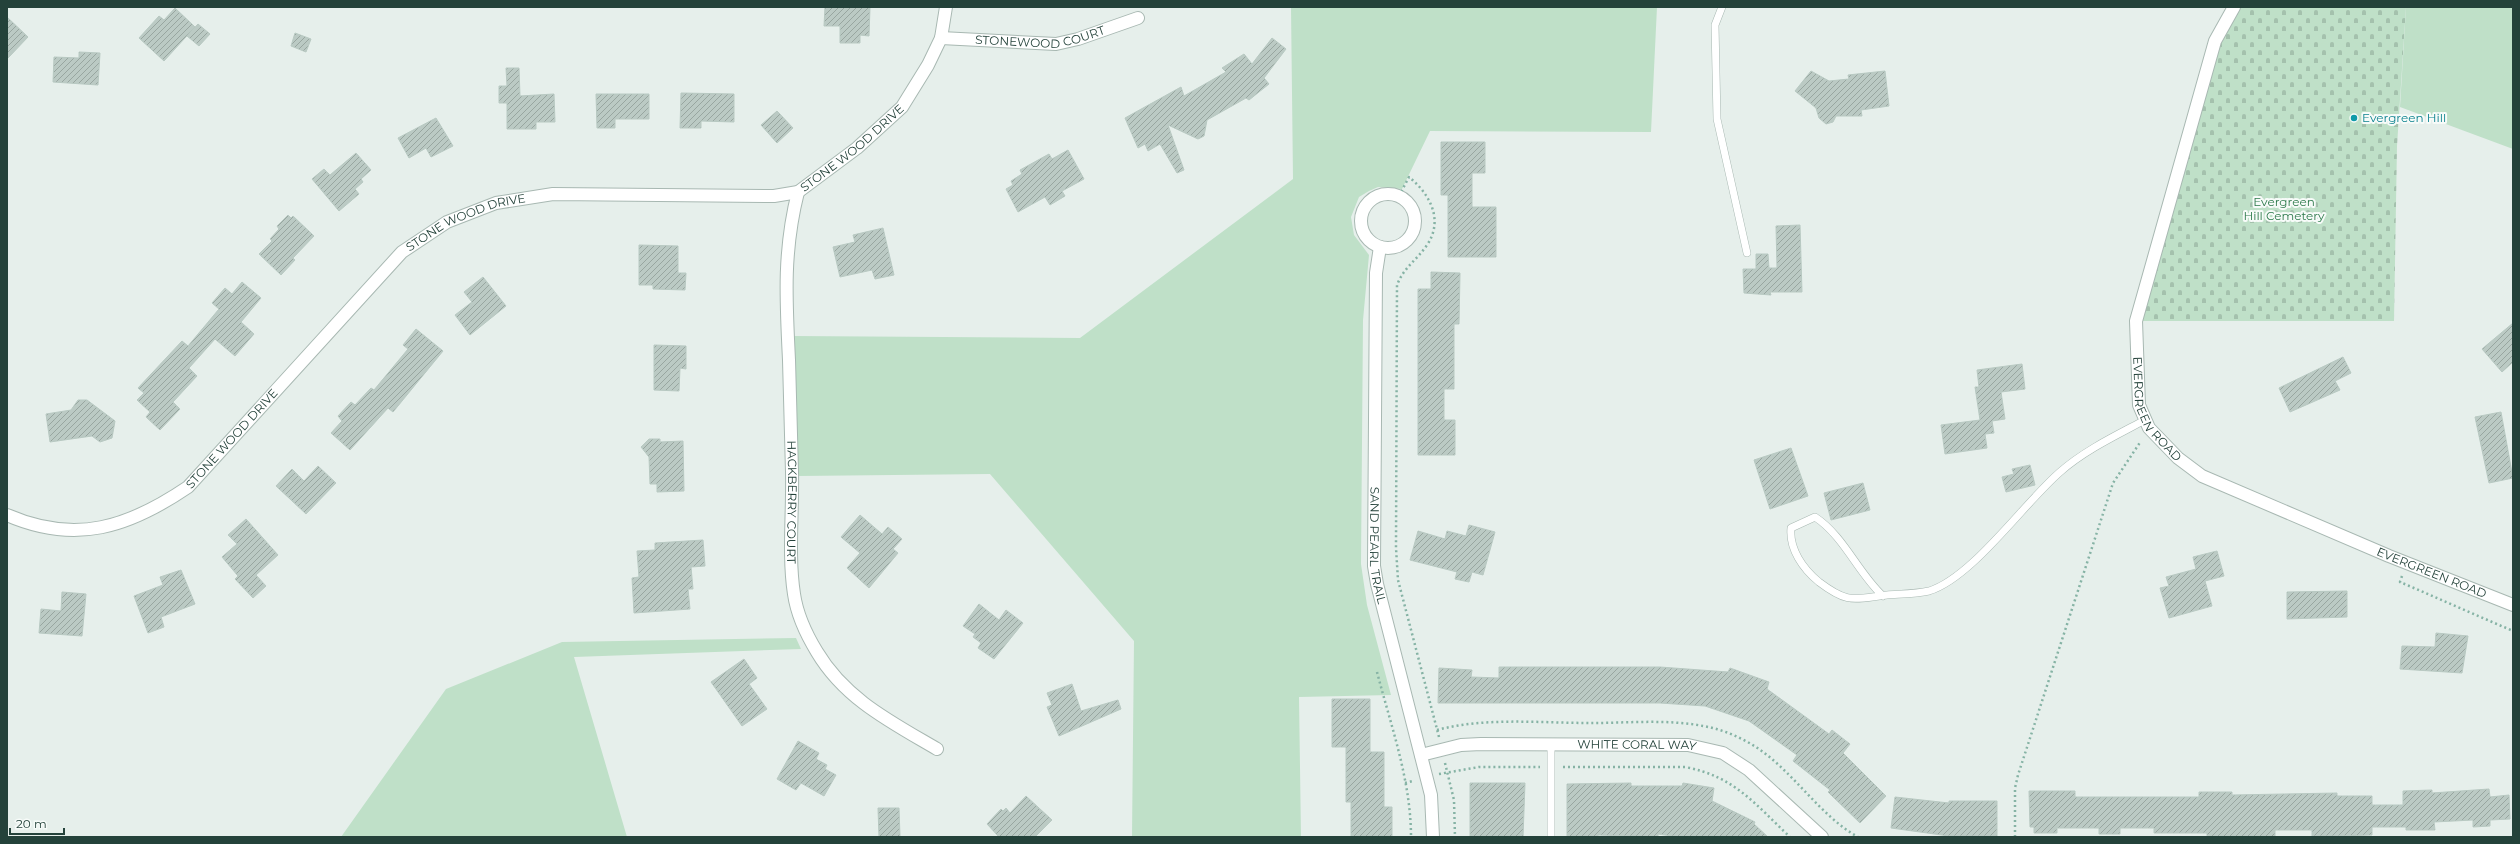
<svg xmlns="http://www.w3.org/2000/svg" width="2520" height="844" font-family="Montserrat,sans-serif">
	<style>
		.cemetery { fill: url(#cemetery-stones) }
		.green { fill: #bfe0c8 }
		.building { fill: url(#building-hatch); stroke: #b8c9c2 }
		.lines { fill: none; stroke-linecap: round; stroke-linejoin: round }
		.lane-casing { stroke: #a8b8b2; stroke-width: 8 }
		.street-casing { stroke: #a8b8b2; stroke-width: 14 }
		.path { stroke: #86b3a5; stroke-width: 2.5; stroke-dasharray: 2 3; stroke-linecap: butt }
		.lane { stroke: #fff; stroke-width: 7 }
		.street { stroke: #fff; stroke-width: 12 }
		.culture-dot { fill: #0f9aa8; stroke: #f7fbf9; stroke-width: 1.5 }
		.labels { text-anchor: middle; stroke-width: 4; stroke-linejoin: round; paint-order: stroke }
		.street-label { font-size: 12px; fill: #24423a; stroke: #f7fbf9 }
		.culture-label { font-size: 12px; fill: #0d838f; stroke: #f7fbf9; text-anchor: start }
		.park-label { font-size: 12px; fill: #2d7a4b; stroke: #f7fbf9 }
	</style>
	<defs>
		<pattern id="cemetery-stones" width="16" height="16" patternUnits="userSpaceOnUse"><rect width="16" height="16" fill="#bfe0c8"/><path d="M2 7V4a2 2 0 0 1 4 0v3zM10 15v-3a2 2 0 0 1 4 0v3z" fill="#a4c1ad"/></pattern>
		<pattern id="building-hatch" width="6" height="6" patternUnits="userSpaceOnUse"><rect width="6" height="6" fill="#bbcac4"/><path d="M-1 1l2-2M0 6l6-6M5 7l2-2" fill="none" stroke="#98a6a0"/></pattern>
	</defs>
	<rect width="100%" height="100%" fill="#e6efeb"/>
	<polygon class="cemetery" points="2234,7 2406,7 2397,146 2394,321 2136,321 2215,41"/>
	<g class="green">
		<polygon points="1291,7 1657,7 1651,132 1430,131 1402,189 1378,187 1369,191 1359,197 1351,217 1354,235 1369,255 1363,320 1361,564 1367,605 1391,695 1299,697 1301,837 1132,837 1134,641 990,474 798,476 793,336 1080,338 1293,179"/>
		<polygon points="2406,7 2513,7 2513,149 2400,107"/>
		<polygon points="796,638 801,649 574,657 627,837 341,837 446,689 562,642"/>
	</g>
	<g class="building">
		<polygon points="825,7 870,7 869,36 860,35 860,43 840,43 840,26 824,26"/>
		<polygon points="175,8 195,27 164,61 139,38 159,16 164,20"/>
		<polygon points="7,17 28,37 7,59"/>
		<polygon points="198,24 210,34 199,46 187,36"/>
		<polygon points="295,33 311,39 306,52 291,46"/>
		<polygon points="1272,38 1286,49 1264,78 1269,84 1249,100 1246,98 1207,120 1204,136 1198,139 1168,125 1184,170 1177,173 1160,144 1148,151 1145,144 1138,148 1125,118 1181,87 1184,96 1226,72 1222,68 1244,54 1252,64"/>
		<polygon points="79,52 100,53 98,85 53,82 54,57 79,58"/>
		<polygon points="506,68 519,68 520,96 554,94 555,122 536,122 536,129 507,129 507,103 499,103 499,86 507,86"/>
		<polygon points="1811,71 1829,81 1849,79 1848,75 1885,71 1889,106 1861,110 1862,116 1836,116 1833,122 1826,124 1819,118 1816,108 1795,91"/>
		<polygon points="681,93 734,94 734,122 701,121 701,128 680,128"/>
		<polygon points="596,94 649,94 649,119 615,119 615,128 597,128"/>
		<polygon points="777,111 793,128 777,143 761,125"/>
		<polygon points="436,118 453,146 431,157 426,148 409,158 398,138"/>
		<polygon points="1441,142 1485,142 1485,173 1472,173 1472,207 1496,207 1496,257 1448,257 1448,195 1441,195"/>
		<polygon points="1068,150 1084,179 1062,191 1065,196 1050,205 1045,197 1018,212 1006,189 1013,185 1011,181 1022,174 1020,170 1049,154 1052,159"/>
		<polygon points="356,153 371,170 361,179 363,182 355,189 359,194 339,211 312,179 324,169 330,175"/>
		<polygon points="288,215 291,218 293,216 314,236 293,258 295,260 281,275 259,254 272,241 270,239 279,229 277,226"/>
		<polygon points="1800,225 1802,292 1770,292 1771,295 1744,293 1743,269 1756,269 1756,254 1768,254 1769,268 1777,268 1776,226"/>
		<polygon points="883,228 894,275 875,279 872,270 840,277 833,247 855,242 853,235"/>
		<polygon points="639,245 678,246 678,273 686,273 685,290 653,289 653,285 639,285"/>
		<polygon points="1431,272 1460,273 1459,324 1454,324 1454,389 1444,389 1444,420 1455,420 1455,455 1418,455 1418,289 1431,289"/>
		<polygon points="483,277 506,306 470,335 455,315 472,302 464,292"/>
		<polygon points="242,282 261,298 241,322 254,334 235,356 215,339 189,368 197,376 173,402 180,409 160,430 146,417 150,412 137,400 144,393 138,388 182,341 188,346 219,309 212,303 225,288 232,294"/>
		<polygon points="2513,323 2513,362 2502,372 2482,349"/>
		<polygon points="416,329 443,351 393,412 388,408 350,450 331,433 342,421 338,416 351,402 355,405 371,388 374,390 408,349 403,345"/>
		<polygon points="654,345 686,346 686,369 680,368 679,391 654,390"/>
		<polygon points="2343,357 2351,373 2335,381 2340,390 2290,412 2279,388"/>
		<polygon points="2022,364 2025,389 2001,392 2005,419 1992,421 1994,433 1985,434 1987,448 1945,454 1941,425 1980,420 1975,387 1979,387 1977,370"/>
		<polygon points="78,400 87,400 115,421 112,438 100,442 92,436 50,442 46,414 71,410"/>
		<polygon points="2501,412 2513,478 2489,483 2475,417"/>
		<polygon points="649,439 660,439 660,442 683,441 684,491 657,492 657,484 650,484 649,457 641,447"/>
		<polygon points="1791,448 1808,496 1770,509 1754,460"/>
		<polygon points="2030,465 2035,485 2006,492 2002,477 2014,474 2012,469"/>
		<polygon points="318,466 336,483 306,514 276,486 292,469 304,481"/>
		<polygon points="1863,483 1870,510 1831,520 1824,493"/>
		<polygon points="860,515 882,534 888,527 902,539 893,549 898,553 869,588 847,568 860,553 841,537"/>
		<polygon points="246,519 278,555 256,575 266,586 253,598 235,579 238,576 222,557 237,544 228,535"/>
		<polygon points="1469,525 1495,532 1483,575 1472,572 1469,582 1455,579 1457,572 1410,560 1418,531 1445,539 1447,531 1466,536"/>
		<polygon points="703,540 705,566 691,567 693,589 688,589 690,609 634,613 632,578 639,577 637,551 655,550 655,543"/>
		<polygon points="2217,551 2224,576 2205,581 2212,606 2169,618 2160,588 2169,586 2166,577 2196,569 2193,557"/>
		<polygon points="181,570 195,604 161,617 164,627 148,633 134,596 163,585 160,577"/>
		<polygon points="2347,591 2347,617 2287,619 2287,592"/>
		<polygon points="62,592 86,594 82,636 39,633 41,609 61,611"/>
		<polygon points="979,604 999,620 1006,610 1023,623 994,659 978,648 981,643 973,637 975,634 963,626"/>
		<polygon points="2436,633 2468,636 2462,673 2400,669 2402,646 2435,647"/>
		<polygon points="744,659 757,678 749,684 767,709 742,726 711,682"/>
		<polygon points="1499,667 1660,667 1728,672 1730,668 1769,682 1767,689 1829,734 1832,730 1850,744 1843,753 1886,796 1860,823 1828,792 1830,790 1793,761 1797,755 1749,721 1705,706 1660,703 1438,703 1439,668 1472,670 1471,677 1499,678"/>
		<polygon points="1072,684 1081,711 1118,700 1121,709 1059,736 1047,707 1052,705 1047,693"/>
		<polygon points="1332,699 1370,699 1370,752 1384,752 1384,807 1392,807 1392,837 1351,837 1351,802 1346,802 1346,747 1332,747"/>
		<polygon points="798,741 819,753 816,759 827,765 825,769 836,775 824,796 801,783 796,790 777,779"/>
		<polygon points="1470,783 1525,783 1523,837 1470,837"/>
		<polygon points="1631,783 1631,786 1682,786 1683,783 1714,788 1712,801 1755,822 1754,824 1768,837 1679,837 1658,834 1658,837 1598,835 1598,837 1567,837 1567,784"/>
		<polygon points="2489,789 2490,797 2509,795 2510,819 2490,820 2490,826 2473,827 2473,820 2434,822 2435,830 2406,830 2406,827 2372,827 2372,835 2337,836 2312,836 2312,830 2275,830 2275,837 2207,837 2207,833 2154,833 2154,828 2120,828 2120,834 2099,834 2099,828 2057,828 2057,833 2034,833 2034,827 2030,827 2029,791 2075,791 2075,797 2199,797 2199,792 2232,792 2232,795 2337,793 2337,796 2372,796 2372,805 2403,805 2403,791 2432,790 2432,793"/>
		<polygon points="1026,796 1052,820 1035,837 999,837 987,824 1001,809 1003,811 1006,808 1010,813"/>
		<polygon points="1895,797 1949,803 1949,801 1997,801 1997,836 1949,836 1891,828"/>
		<polygon points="878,808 899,808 900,837 879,837"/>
	</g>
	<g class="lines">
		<g class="lane-casing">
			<g id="lane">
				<polyline points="1722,7 1715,25 1717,119 1747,253"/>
				<path d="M1883,596c-25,-23 -39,-60 -68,-79l-24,11c-2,21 12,41 28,54 29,22 34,17 68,13 13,-1 29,-1 42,-4 43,-13 95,-88 131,-119 25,-22 57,-37 85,-52"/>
				<polyline points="1551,745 1551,837"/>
			</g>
		</g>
		<g class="street-casing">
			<g id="street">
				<path id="s1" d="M2234,7l-19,34 -79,280 3,84 10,23 29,30 24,18 187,80 124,49"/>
				<path id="s2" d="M941,38l115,6 22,-5 60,-21"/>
				<path id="s3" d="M798,192c-15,59 -12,108 -9,168 1,37 2,75 3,112 1,40 -4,83 2,122 3,21 12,40 23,58 28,47 74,70 120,97"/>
				<circle cx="1388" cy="221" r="27"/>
				<path id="s4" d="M1380,247l-4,26 -2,293 3,18 54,211 2,42"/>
				<path id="s5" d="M7,515c69,30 122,12 181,-28l214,-235 45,-30 49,-19 57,-9 221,2 24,-4 59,-44 45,-41 26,-42 13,-27 5,-31"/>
				<path id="s6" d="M1421,755l40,-10 20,-1 207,1 35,8 26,17 73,67"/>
			</g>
		</g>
		<g class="path">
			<path d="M1399,196l10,-19c21,17 35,43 18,68 -10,15 -23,22 -30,40l-1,263 2,32 41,157"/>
			<polyline points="2402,576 2400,582 2513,631"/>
			<path d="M1377,672c14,54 34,109 34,165"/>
			<path d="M1437,730c49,-13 103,-7 154,-7 37,0 76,-4 112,3 19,3 37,11 53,21 38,25 64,69 102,90"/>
			<polyline points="1445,763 1454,800 1455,837"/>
			<path d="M1563,767h122c49,9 70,37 105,70"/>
			<polyline points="1439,774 1479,767 1540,767"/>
			<polyline points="1405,783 1413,781"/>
			<polyline points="2015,837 2015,788 2018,775 2113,483 2141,441"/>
		</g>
		<use href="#lane" class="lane"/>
		<use href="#street" class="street"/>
	</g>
	<circle class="culture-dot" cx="2354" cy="118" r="4"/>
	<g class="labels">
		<g class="street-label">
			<text dy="4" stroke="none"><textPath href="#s2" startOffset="100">STONEWOOD COURT</textPath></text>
			<text dy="4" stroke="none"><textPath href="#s5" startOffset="990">STONE WOOD DRIVE</textPath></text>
			<text dy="4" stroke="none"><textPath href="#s5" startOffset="582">STONE WOOD DRIVE</textPath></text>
			<text dy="4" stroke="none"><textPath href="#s1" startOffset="424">EVERGREEN ROAD</textPath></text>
			<text dy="4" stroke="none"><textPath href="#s5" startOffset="258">STONE WOOD DRIVE</textPath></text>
			<text dy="4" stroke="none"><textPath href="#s3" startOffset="311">HACKBERRY COURT</textPath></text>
			<text dy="4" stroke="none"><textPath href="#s4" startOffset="299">SAND PEARL TRAIL</textPath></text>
			<text dy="4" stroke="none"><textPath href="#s1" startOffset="760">EVERGREEN ROAD</textPath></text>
			<text dy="4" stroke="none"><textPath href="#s6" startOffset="217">WHITE CORAL WAY</textPath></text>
		</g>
		<g class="culture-label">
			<text x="2362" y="122">Evergreen Hill</text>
		</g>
		<g class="park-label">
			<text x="2284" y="206">Evergreen<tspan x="2284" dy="14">Hill Cemetery</tspan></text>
		</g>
	</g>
	<rect width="2520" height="844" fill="none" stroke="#24423a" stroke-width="16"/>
	<path d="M10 828v6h54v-6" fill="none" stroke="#24423a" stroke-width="2"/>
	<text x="16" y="828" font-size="12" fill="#24423a" stroke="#f7fbf9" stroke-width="3" paint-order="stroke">20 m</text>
</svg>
